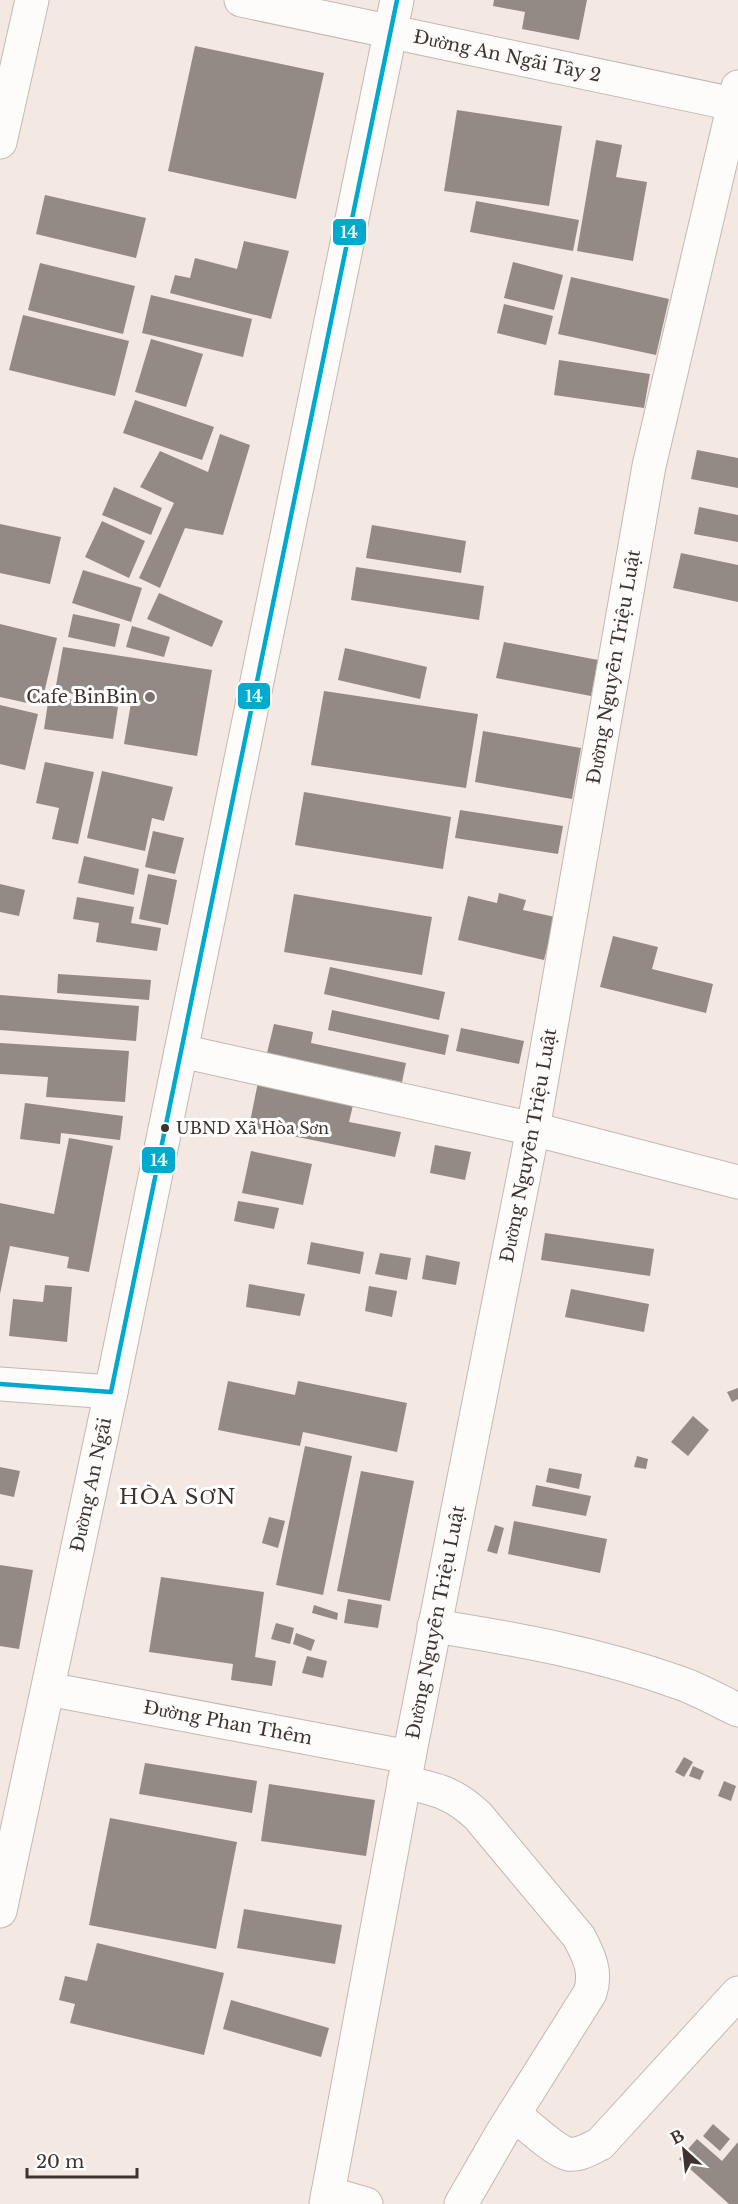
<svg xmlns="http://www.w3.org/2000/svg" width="738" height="2204" font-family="'Libre Baskerville',serif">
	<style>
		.building { fill: #938985 }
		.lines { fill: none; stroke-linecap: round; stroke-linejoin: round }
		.minor-casing { stroke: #c2b8b3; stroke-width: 35 }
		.secondary-casing { stroke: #c2b8b3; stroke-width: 35 }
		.minor { stroke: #fdfcfb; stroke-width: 33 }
		.secondary { stroke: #fdfcfb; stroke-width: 33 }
		.bus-1-casing { stroke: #fff; stroke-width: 9 }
		.bus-1 { stroke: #00a9ce; stroke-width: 4.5 }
		.poi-dot { fill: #7e726e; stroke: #fff; stroke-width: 2 }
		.bus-dot { fill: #3f332f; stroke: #fff; stroke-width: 2 }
		.labels { text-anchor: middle; stroke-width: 6; stroke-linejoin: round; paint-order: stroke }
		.bus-label { font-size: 16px; fill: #3f332f; stroke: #fff; text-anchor: start }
		.street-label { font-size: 18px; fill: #3f332f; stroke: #fff }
		.poi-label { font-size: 18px; fill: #3f332f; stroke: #fff; text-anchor: end }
		.quarter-label { font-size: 21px; letter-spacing: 1.5px; fill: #3f332f; stroke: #fff }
		.line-badge { stroke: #fff; stroke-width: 2 }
		.badge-label { font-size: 16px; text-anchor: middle; font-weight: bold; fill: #fff }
	</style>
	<rect width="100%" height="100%" fill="#f4e8e3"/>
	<g class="building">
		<polygon points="494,0 587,0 579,40 522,29 525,12 493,6"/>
		<polygon points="195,46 324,73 296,199 168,171"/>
		<polygon points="457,110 562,126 549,206 444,191"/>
		<polygon points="596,140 622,145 616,177 647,182 633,261 577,251"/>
		<polygon points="45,195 146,218 136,258 36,234"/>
		<polygon points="476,201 579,220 573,251 470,232"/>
		<polygon points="244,241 289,251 271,319 170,293 175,275 190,278 195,258 237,269"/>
		<polygon points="513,262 563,275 554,310 504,298"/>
		<polygon points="40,263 135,286 123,334 28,310"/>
		<polygon points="571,277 669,299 656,355 558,334"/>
		<polygon points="151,295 252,319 243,357 142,333"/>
		<polygon points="504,304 553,316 546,345 497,333"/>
		<polygon points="23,315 129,341 115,396 9,370"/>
		<polygon points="151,339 203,354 186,407 135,392"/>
		<polygon points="559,360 650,374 644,408 554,395"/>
		<polygon points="135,400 214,427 202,460 123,433"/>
		<polygon points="220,434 250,445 223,535 185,528 160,588 139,578 174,503 140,487 160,451 208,472"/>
		<polygon points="697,450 738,458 738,488 691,479"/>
		<polygon points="114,487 162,508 151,535 102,515"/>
		<polygon points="699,507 738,515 738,542 694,534"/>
		<polygon points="102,521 145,541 129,578 85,557"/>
		<polygon points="0,524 61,537 50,584 0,573"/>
		<polygon points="372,525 466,541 461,573 366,558"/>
		<polygon points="681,553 738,565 738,602 673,588"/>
		<polygon points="356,567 484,586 479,620 351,600"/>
		<polygon points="83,570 142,588 131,622 72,603"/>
		<polygon points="159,593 223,621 212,647 147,619"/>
		<polygon points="73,614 120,624 115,647 68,637"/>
		<polygon points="0,624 57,638 41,706 0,697"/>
		<polygon points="132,626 170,637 164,657 126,647"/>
		<polygon points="504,642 598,660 591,696 496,678"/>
		<polygon points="63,647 212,670 197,756 124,744 131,703 55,691"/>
		<polygon points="345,648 427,667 420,699 338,680"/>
		<polygon points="324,691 478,714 466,788 311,765"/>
		<polygon points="49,696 118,707 113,739 44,729"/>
		<polygon points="0,705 38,714 25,770 0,764"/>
		<polygon points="483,731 581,748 572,799 475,782"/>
		<polygon points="45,762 94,772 78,844 52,839 59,808 36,803"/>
		<polygon points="102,771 173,787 164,821 152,818 145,851 87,838"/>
		<polygon points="304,792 451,817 443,869 295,845"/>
		<polygon points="460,810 563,826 558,854 455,838"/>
		<polygon points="153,831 184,838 175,874 145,867"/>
		<polygon points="84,856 139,869 134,895 78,883"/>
		<polygon points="148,874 177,880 168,925 139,919"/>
		<polygon points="0,884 25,890 19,916 0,912"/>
		<polygon points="499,893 526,900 523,910 555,917 544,960 458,940 468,896 497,903"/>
		<polygon points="294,894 432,917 422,975 284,952"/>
		<polygon points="77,897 134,907 131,923 161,928 157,951 96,942 99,923 73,919"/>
		<polygon points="613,936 658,947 652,969 713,984 706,1013 600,987"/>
		<polygon points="330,967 445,992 439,1020 324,994"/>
		<polygon points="58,974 151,980 149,1000 57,993"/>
		<polygon points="0,995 139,1006 136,1041 0,1030"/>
		<polygon points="332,1010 449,1035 445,1055 328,1030"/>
		<polygon points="274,1024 313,1032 311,1043 406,1063 402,1082 267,1053"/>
		<polygon points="461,1028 524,1041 519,1064 456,1051"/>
		<polygon points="0,1043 129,1051 125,1102 46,1097 48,1077 0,1074"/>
		<polygon points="258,1082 354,1101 349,1122 401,1132 395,1157 249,1127"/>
		<polygon points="25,1103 123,1116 120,1140 61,1133 60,1144 20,1139"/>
		<polygon points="69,1138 113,1146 89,1272 67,1268 69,1257 10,1246 0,1294 0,1203 54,1214"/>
		<polygon points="435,1145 471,1152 465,1180 430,1173"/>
		<polygon points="251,1151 312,1164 303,1205 242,1193"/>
		<polygon points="238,1201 279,1208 274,1229 234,1221"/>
		<polygon points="545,1233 654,1249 650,1276 541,1260"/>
		<polygon points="311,1242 364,1252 360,1274 307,1264"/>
		<polygon points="380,1253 411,1258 407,1280 375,1274"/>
		<polygon points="426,1255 460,1262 456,1285 422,1279"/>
		<polygon points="249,1284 305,1294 300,1316 246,1307"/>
		<polygon points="45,1285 72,1287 67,1342 9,1336 13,1299 43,1302"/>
		<polygon points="369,1286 397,1291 392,1317 365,1311"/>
		<polygon points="571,1289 649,1304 644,1332 565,1317"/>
		<polygon points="228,1381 295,1395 298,1381 407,1403 397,1452 303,1432 300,1446 218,1430"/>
		<polygon points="738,1388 738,1399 732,1402 727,1392"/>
		<polygon points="693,1416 709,1430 688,1456 671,1442"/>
		<polygon points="305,1446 352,1456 323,1595 276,1585"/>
		<polygon points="637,1456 648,1459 646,1469 634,1467"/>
		<polygon points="0,1467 20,1471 14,1497 0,1494"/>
		<polygon points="549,1468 582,1474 579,1489 546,1482"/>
		<polygon points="361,1471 414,1481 390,1601 337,1591"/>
		<polygon points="536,1485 591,1496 586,1516 532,1506"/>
		<polygon points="269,1517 285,1521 278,1548 262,1543"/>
		<polygon points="514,1521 607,1539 600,1573 508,1554"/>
		<polygon points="495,1525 504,1528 497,1554 487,1551"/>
		<polygon points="0,1565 33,1570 19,1649 0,1646"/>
		<polygon points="161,1577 264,1592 255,1657 276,1661 272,1686 231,1680 233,1664 149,1652"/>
		<polygon points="348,1599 382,1605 378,1628 344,1623"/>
		<polygon points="314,1605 338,1613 337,1620 312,1613"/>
		<polygon points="276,1623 294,1628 290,1644 271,1639"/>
		<polygon points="296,1633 315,1640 311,1651 293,1644"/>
		<polygon points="307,1656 327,1661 323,1678 302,1673"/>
		<polygon points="684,1757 693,1762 684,1777 675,1772"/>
		<polygon points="145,1763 257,1781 252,1813 139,1794"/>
		<polygon points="693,1766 704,1771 700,1780 689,1776"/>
		<polygon points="724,1781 736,1786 731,1801 718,1796"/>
		<polygon points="269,1784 375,1800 366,1856 261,1841"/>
		<polygon points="110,1818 237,1842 216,1949 89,1925"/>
		<polygon points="244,1909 342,1925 335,1964 237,1948"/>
		<polygon points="97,1943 224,1973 204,2055 70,2023 75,2004 59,2000 65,1976 87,1981"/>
		<polygon points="231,2000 329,2028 321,2057 223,2029"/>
		<polygon points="713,2124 730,2139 720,2151 703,2136"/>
		<polygon points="697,2139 722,2161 738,2142 738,2204 729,2204 679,2159"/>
	</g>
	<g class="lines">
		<g class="minor-casing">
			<g id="minor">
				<path id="s1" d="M241,0l497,105"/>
				<polyline points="0,142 32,0"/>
				<polyline points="181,1051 533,1129 738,1182"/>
				<path d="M434,1626c83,13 166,28 246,57 20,7 39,18 58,27"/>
				<path id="s2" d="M48,1689l361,68"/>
				<path d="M404,1782c32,7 50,11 74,34l101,121c10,19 18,35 11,56l-88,140 -41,71"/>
				<path d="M514,2114c11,9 41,37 54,40 11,2 23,-6 32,-10l138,-151"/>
				<polyline points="328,2193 366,2204"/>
				<path id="s3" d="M326,2204l83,-447 124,-628 116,-663 89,-379"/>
			</g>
		</g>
		<g class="secondary-casing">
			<g id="secondary">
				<polyline points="0,1384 111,1392"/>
				<path id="s4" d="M0,1911l111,-519 286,-1392"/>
			</g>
		</g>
		<use href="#minor" class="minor"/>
		<use href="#secondary" class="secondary"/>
		<g class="bus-1-casing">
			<g id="bus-1">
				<polyline points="0,1384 111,1392"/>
				<polyline points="111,1392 397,0"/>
			</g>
		</g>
		<use href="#bus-1" class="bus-1"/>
	</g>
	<circle class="poi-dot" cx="150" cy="697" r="6"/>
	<circle class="bus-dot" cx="165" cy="1128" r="5"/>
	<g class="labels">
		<g class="bus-label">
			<text x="176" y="1134">UBND Xã Hòa Sơn</text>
		</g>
		<g class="street-label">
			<text dy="6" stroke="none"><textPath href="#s1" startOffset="272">Đường An Ngãi Tây 2</textPath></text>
			<text dy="6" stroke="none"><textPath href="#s3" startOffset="1564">Đường Nguyễn Triệu Luật</textPath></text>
			<text dy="6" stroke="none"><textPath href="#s3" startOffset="1078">Đường Nguyễn Triệu Luật</textPath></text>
			<text dy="6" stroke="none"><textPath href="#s4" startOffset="436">Đường An Ngãi</textPath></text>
			<text dy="6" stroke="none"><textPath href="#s3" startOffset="592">Đường Nguyễn Triệu Luật</textPath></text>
			<text dy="6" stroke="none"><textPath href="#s2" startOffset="183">Đường Phan Thêm</textPath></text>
		</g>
		<g class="poi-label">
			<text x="138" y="703">Cafe BinBin</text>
		</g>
		<g class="quarter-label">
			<text x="178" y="1504">HÒA SƠN</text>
		</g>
	</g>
	<g class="line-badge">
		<rect x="332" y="218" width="35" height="28" rx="6" fill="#00a9ce"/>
		<rect x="237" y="682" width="34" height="28" rx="6" fill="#00a9ce"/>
		<rect x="141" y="1146" width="35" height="28" rx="6" fill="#00a9ce"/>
	</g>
	<g class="badge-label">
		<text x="349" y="238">14</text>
		<text x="254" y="702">14</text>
		<text x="159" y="1166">14</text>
	</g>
	<g transform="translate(684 2150) rotate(333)" stroke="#ffffff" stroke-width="4.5" paint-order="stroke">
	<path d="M0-4.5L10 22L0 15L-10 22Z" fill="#3f332f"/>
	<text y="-9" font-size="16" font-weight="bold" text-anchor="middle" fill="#3f332f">B</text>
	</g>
	<path d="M27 2168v9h110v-9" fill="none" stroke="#3f332f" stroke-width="3"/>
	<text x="36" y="2168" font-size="18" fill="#3f332f" stroke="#ffffff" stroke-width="4.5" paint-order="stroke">20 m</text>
</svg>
